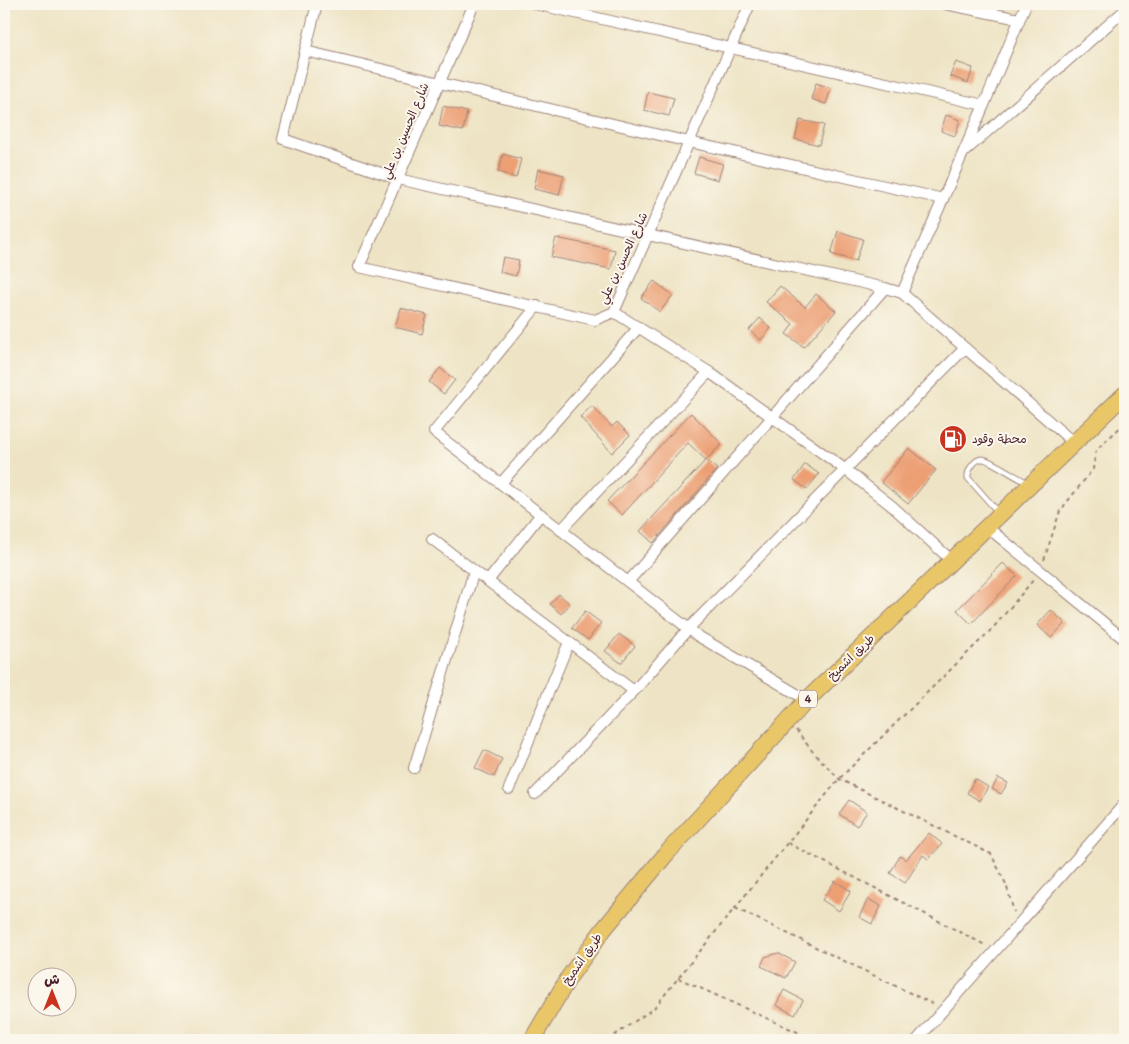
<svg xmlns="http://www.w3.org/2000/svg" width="1129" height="1044" font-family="Mali,'Playpen Sans Arabic',sans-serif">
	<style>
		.building { fill: #ec9f73 }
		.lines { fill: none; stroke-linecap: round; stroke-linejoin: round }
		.service-casing { stroke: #9c8278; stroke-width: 7 }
		.minor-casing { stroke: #9c8278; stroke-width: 12 }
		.trunk-casing { stroke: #9c8278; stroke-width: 18 }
		.path { stroke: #9c8278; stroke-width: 2; stroke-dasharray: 4 4; stroke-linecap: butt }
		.service { stroke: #fff; stroke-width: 5 }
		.minor { stroke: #fff; stroke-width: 10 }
		.trunk { stroke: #e9c769; stroke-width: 16 }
		.labels { text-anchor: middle; stroke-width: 4; stroke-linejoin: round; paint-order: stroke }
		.shield { fill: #fbf7ec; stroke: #7f6065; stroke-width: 1 }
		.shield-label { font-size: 11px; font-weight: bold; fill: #4a1f2b }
		.street-label { font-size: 12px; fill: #4a1f2b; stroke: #fbf7ec }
		.poi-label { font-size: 12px; fill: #4a1f2b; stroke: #fbf7ec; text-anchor: start }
	</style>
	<rect width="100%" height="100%" fill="#fbf7ec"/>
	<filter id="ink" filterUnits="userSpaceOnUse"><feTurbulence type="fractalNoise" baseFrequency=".02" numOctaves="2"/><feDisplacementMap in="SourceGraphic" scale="10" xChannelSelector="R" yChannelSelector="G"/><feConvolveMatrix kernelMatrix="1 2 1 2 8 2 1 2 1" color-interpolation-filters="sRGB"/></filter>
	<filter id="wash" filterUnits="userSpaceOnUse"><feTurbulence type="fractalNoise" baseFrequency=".0096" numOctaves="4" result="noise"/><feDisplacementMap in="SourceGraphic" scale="20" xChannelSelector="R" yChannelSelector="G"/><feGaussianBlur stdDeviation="1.12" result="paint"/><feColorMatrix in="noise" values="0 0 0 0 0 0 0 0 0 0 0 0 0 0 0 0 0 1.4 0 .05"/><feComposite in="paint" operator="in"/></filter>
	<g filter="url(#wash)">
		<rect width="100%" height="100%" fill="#eee4c5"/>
		<g id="blocks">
			<g class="building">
				<polygon points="956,62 973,68 968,83 950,76"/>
				<polygon points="816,83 831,88 826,104 811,99"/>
				<polygon points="648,92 674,98 669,116 644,110"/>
				<polygon points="443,106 467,112 463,131 439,126"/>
				<polygon points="946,115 960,120 955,136 941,131"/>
				<polygon points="800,120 824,125 819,145 795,139"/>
				<polygon points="503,154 521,159 516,178 498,172"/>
				<polygon points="699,157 723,164 718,180 694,173"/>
				<polygon points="538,169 564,175 559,195 534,189"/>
				<polygon points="838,231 863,239 856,261 831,254"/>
				<polygon points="556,238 615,250 611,269 551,257"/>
				<polygon points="503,257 519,260 516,276 500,272"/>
				<polygon points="654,281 673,295 660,312 641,298"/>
				<polygon points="780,286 805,307 816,294 836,311 804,347 786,334 793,324 766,302"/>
				<polygon points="401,308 427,315 422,334 395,327"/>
				<polygon points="760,318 771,328 761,340 749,330"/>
				<polygon points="440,368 455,380 444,394 429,382"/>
				<polygon points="592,406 612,427 617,422 630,435 612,453 580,417"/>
				<polygon points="691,413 722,444 706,460 688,443 622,515 607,501"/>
				<polygon points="909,448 936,470 908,504 881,482"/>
				<polygon points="706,460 717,469 653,543 640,531"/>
				<polygon points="805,464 819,474 807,489 794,480"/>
				<polygon points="1003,563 1017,576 971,624 957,610"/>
				<polygon points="559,594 570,604 561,614 550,604"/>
				<polygon points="1051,610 1065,623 1051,638 1037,625"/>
				<polygon points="585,611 601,623 588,640 572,628"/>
				<polygon points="619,634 635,646 621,663 605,651"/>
				<polygon points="484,750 502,759 494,777 475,768"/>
				<polygon points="998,778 1008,783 1001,794 992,789"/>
				<polygon points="975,779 988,787 980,801 967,793"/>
				<polygon points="849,800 867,812 857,826 839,814"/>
				<polygon points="929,833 942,844 928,859 923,855 905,883 890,873 900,856 906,860"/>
				<polygon points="835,881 851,891 839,911 822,900"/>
				<polygon points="868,899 881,906 872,924 859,917"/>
				<polygon points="778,953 795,962 786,978 761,966 765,957"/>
				<polygon points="784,990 803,1000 795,1015 776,1005"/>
			</g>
		</g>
	</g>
	<g filter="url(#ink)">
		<use href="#blocks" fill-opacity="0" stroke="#9c8278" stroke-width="1"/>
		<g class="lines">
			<g class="service-casing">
				<path id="service" d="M999,513l-31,-35c-1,-7 7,-20 15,-19 6,0 36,20 45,24"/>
			</g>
			<g class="minor-casing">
				<g id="minor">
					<polyline points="317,4 283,139 398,179 885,288 902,293 965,348 689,628 634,691 535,794"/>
					<polyline points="474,4 359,267 595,320 614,312 750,4"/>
					<polyline points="535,4 984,105 1026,4"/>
					<polyline points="945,4 1019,19"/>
					<polyline points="305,51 689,142 943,199"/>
					<polyline points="964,152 1125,10"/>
					<polyline points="902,293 984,105"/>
					<polyline points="537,306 434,432 698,636 807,700"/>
					<polyline points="614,312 709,372 846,470 892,506 951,560"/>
					<polyline points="965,348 1074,443"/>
					<polyline points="501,483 639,327"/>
					<polyline points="987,527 1125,640"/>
					<polyline points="561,530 709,372"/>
					<polyline points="432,539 634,691"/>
					<polyline points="488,581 541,514"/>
					<polyline points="628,582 885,288"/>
					<polyline points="414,768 474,571"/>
					<polyline points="509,789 569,642"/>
					<polyline points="917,1040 1125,803"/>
				</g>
			</g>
			<g class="trunk-casing">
				<polyline id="trunk" points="532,1040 569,977 603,930 667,853 807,700 1125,394"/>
			</g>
			<g class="path">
				<polyline points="1044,560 1060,511 1093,469 1096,450 1125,423"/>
				<polyline points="796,730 813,752 839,779 991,854 1006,884 1014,912"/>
				<polyline points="788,843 985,945"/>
				<polyline points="735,908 935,1005"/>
				<polyline points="678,978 815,1040"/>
				<polyline points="608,1040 654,1008 839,779 993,628 1034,579"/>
			</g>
			<use href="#service" class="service"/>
			<use href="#minor" class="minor"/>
			<use href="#trunk" class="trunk"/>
		</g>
	</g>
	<defs>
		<g id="fuel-disc" transform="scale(1.4375)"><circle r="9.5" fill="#c8321e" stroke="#fbf7ec"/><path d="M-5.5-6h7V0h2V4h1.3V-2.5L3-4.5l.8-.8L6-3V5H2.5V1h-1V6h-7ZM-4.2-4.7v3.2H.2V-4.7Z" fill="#fff"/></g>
	</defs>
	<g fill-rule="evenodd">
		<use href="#fuel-disc" x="953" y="439"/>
	</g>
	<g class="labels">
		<rect class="shield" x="799" y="690.5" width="18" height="17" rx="4"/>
		<g class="shield-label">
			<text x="808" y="703">4</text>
		</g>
		<g class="street-label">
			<text transform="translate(405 131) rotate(-67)" y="4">شارع الحسين بن علي</text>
			<text transform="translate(623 258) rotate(-65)" y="4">شارع الحسن بن علي</text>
			<text transform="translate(851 657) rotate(-44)" y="4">طريق اشميخ</text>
			<text transform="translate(582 959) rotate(-55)" y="4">طريق اشميخ</text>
		</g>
		<g class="poi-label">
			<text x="972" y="443">محطة وقود</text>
		</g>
	</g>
	<rect width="1129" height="1044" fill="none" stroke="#fbf7ec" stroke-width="20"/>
	<g transform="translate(52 992)"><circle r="24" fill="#fbf7ec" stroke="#b4a19f"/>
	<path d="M0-4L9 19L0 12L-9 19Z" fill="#c8321e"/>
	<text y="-8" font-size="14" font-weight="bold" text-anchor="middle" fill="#4a1f2b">ش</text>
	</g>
</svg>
